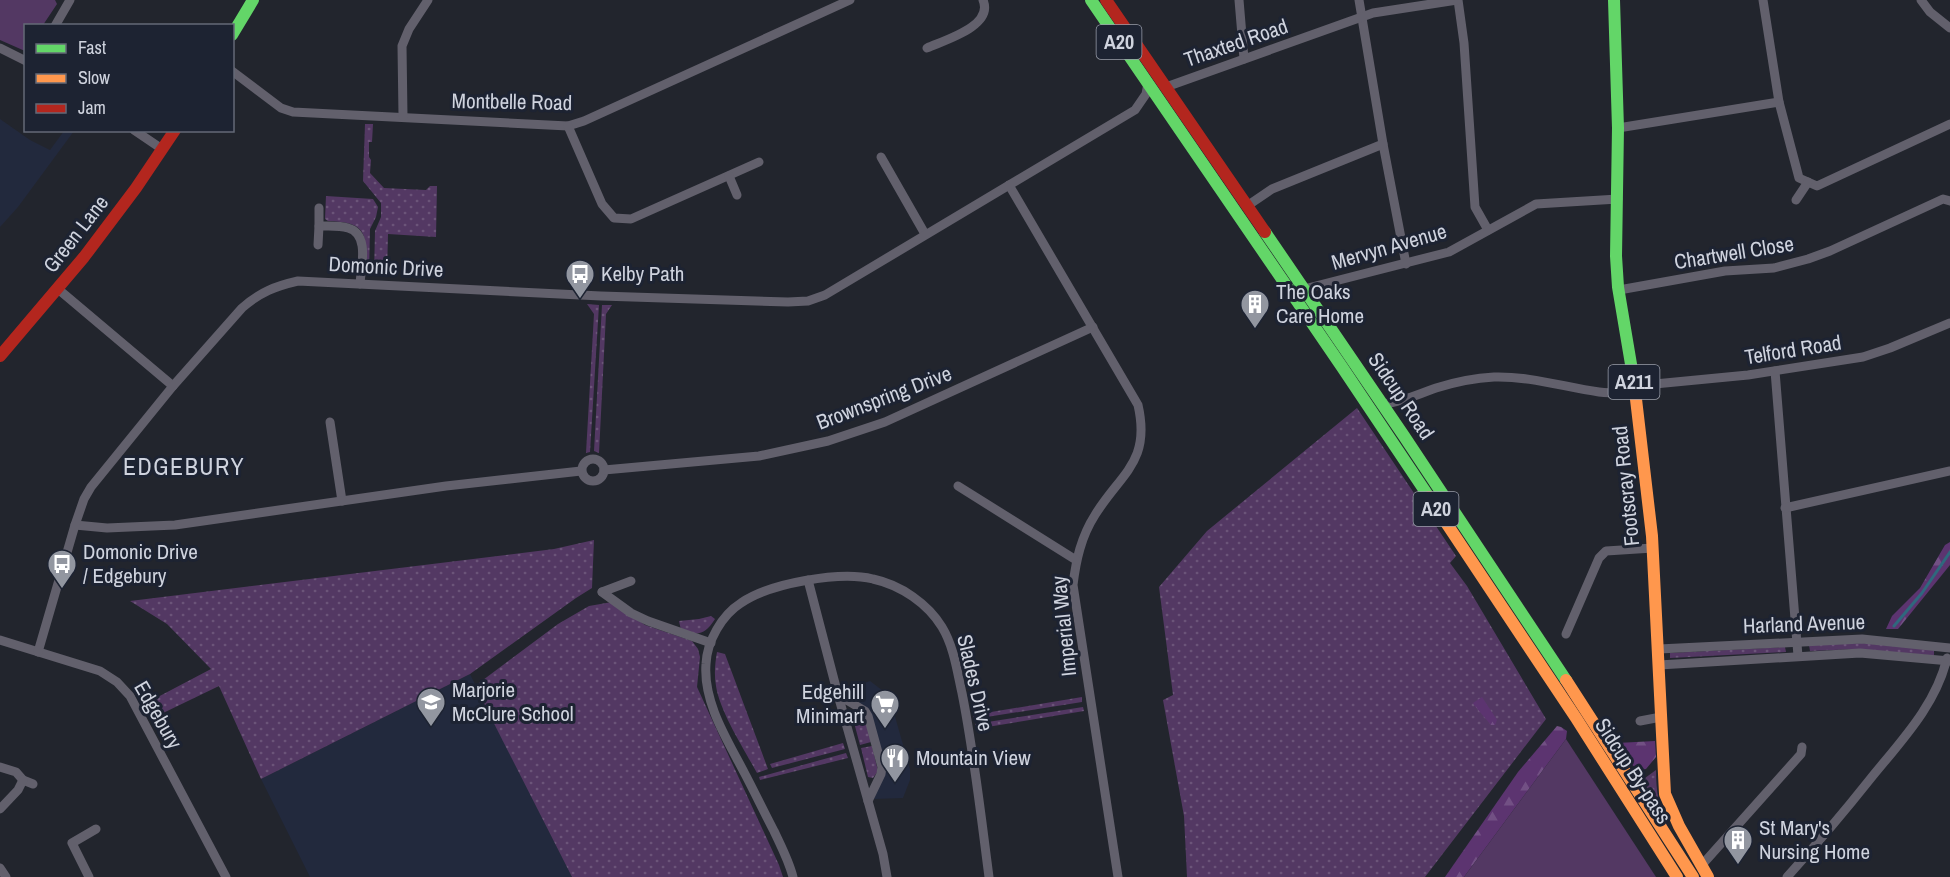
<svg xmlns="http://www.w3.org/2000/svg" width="1950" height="877" font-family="'Archivo Narrow',sans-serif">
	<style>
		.built { fill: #22293d }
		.grass { fill: url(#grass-dots) }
		.forest { fill: url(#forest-firs) }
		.green { fill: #533863 }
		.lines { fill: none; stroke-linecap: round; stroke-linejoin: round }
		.stream { stroke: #2f687d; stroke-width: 3 }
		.street { stroke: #62606c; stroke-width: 9 }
		.fast { stroke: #63d668; stroke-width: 12 }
		.slow { stroke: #ff974d; stroke-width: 12 }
		.jam { stroke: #b3261e; stroke-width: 12 }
		.labels { text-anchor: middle; stroke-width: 6; stroke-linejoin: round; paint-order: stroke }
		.shield { fill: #1d2332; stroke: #9a9eaa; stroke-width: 1.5 }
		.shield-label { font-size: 20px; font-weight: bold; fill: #cfd3de }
		.street-label { font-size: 21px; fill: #cfd3de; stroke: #1d2332 }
		.poi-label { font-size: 21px; fill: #cfd3de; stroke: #1d2332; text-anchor: start }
		.quarter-label { font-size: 24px; letter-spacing: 1.5px; fill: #cfd3de; stroke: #1d2332 }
	</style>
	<defs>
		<pattern id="grass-dots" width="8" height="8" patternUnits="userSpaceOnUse" patternTransform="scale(1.5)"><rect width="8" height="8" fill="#533863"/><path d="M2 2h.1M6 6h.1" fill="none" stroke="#6b5479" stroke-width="1.8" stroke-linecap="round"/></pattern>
		<pattern id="forest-firs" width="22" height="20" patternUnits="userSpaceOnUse" patternTransform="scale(1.5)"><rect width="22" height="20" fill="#5c3470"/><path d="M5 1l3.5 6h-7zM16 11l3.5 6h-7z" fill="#725084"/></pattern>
	</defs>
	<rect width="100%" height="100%" fill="#22252d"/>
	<g class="built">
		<polygon points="0,119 30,140 50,150 64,131 74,131 18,207 0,227"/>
		<polygon points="470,674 572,877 310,877 261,779"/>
		<polygon points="870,681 887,694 890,699 910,769 910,780 903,798 874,799 885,771 870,710 843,691"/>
	</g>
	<g class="grass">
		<polygon points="365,124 373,124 372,142 369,142 369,157 371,160 370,173 384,188 426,190 430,186 437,186 436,237 388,234 387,275 374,275 375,231 381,217 381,203 363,181"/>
		<path d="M326,196l47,3 5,8 -2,10 -6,12 -1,46h-5c2,-37 8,-53 -36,-54l-3,-2z"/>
		<polygon points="587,304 599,305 590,452 586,453 594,314"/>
		<polygon points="602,305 612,305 606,314 599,453 594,451"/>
		<polygon points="1357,408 1456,556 1450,563 1467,586 1546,719 1425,877 1187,877 1184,816 1163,700 1173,695 1159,587 1207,531"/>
		<polygon points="594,540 592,588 576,598 470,674 261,779 219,686 161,714 156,725 141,697 154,699 211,669 167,624 130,601 554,549"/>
		<polygon points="612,602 645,625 692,641 698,649 700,657 697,687 779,865 783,877 572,877 475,686 558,624 589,606"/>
		<path d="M711,616l4,3c-10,16 -17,17 -34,11l-2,-9 20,-2z"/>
		<polygon points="1862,643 1934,650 1934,655 1927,655 1857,649 1810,651 1809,645"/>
		<polygon points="1785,647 1786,652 1670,658 1670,653"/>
		<path d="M717,652l8,2 43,115 -11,4c-13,-24 -37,-61 -41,-87 -2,-11 -1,-23 1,-34z"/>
		<polygon points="1082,697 1082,702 974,719 973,715"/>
		<polygon points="1083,707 1084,711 975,729 975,724"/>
		<path d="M855,713c13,2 13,18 16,29l-11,3 -8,-30z"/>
		<polygon points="843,743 845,749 772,768 770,764"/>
		<polygon points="872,746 878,771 873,778 868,777 861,748"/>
		<polygon points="846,753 848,758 760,780 759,777"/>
		<path d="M1656,770c0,23 3,37 12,58l-33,-52 10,2z"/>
	</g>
	<g class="forest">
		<polygon points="1950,542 1950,565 1898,629 1886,629 1892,616 1920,588 1945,545"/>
		<polygon points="1482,697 1497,720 1495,725 1491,725 1474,705 1473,703"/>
		<polygon points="1557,726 1561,727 1567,731 1566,739 1464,877 1445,877 1518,772"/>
		<path d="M1655,741l1,16 -10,12c-15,3 -21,-15 -29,-26z"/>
	</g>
	<g class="green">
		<polygon points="0,0 55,0 57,4 43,25 26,26 25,51 0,40"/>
		<polygon points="1566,739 1656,877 1464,877"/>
	</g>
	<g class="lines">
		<polyline class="stream" points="1894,626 1922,593 1950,552"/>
		<g class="street">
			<polyline points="1239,0 1244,59"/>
			<polyline points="1359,0 1383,144 1406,264"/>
			<polyline points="1458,0 1464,43 1475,207 1488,230"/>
			<polyline points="1763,0 1779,102 1799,178 1817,186 1950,124"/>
			<polyline points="1921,0 1930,12 1950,28"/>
			<polyline points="55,26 70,0"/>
			<polyline points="0,48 26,61"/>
			<path d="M927,48c18,-8 67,-22 56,-48"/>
			<polyline points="232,71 281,108 293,112 568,126 584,121 850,0"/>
			<polyline points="1166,87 1373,13 1457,0"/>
			<polyline points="403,116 402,46 409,29 428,0"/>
			<polyline points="568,126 602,204 614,218 631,219 759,162"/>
			<polyline points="1618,128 1779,102"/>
			<polyline points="134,130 162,149"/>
			<polyline points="881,157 925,234"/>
			<polyline points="729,176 737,195"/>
			<path d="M1009,185l129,220c13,57 -17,68 -43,110 -14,22 -19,45 -22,70l45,292"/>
			<polyline points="1796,200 1808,182"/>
			<polyline points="1247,206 1272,189 1383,144"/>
			<path d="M319,208v18c9,0 20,-1 29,2 22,6 13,39 12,56"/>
			<polyline points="318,245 319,226"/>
			<polyline points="58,289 173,386"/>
			<polyline points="1304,289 1449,252 1536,204 1618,199"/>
			<polyline points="1619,290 1725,271 1774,268 1808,259 1830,251 1943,199 1950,201"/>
			<polyline points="1775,371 1798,656"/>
			<polyline points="1634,386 1748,375 1863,357 1890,348 1950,323"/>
			<path d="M1383,404c20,-2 35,-10 53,-16 19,-6 39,-10 58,-11 36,-1 70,10 105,15 12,2 24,0 36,-1"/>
			<polyline points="330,422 342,501"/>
			<circle cx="593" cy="470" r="11"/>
			<polyline points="604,470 759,456 828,441 885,422 1093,327"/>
			<polyline points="958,486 1076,560"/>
			<polyline points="1785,508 1950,471"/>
			<polyline points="75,525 107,528 175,525 446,486 581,471"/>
			<polyline points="808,580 838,695"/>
			<polyline points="602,592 631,613 648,621 711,643"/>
			<polyline points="602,592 631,581"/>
			<polyline points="1566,634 1599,558 1606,551 1653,548"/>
			<polyline points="0,640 100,671 117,682 130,696 226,877"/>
			<polyline points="1659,649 1862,639 1950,648"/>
			<path d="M38,652l37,-127 9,-26 7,-12 82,-101 69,-78c18,-16 34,-22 56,-27l303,15 187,6 20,-1 17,-6 310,-185 11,-16 2,-11"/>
			<polyline points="1659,665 1860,653 1950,661"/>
			<polygon points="838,695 865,711 868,716 882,767 881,774 868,801"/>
			<polyline points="1640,721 1661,717"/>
			<polyline points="0,767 16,772 23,780 33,784"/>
			<polyline points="868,801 883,854 887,877"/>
			<polyline points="0,809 18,790 23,780"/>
			<polyline points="1701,866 1801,754 1802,747"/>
			<polyline points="0,868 6,877"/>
			<polyline points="89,877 72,843 96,829"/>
			<path d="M793,877c-4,-16 -12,-31 -19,-46 -10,-19 -19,-38 -29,-57 -17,-33 -42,-71 -39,-110 1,-23 16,-49 35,-61 29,-20 99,-32 132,-24 28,6 55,25 69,48 12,20 15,44 20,66 12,60 19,123 27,184"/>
			<path d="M1787,877c29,-32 57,-65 84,-99 30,-37 65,-73 76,-120"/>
		</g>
		<g class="fast">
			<polyline points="1091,0 1342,367 1429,497"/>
			<polyline points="1614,0 1618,128 1616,256 1618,287 1634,382"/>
			<polyline points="232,35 253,0"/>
			<polyline points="1265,232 1404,436 1566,680"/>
		</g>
		<g class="slow">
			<polyline points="1634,382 1652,536 1665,794 1679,826 1708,877"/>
			<polyline points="1429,497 1576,718 1677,877"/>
			<polyline points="1566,680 1693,877"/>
		</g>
		<g class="jam">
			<polyline points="1106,0 1265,232"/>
			<polyline points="0,356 84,257 136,188 175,130"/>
		</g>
	</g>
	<defs>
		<g id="bus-pin" transform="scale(1.5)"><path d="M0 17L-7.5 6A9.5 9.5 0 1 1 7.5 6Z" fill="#9296a0" stroke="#1d2332"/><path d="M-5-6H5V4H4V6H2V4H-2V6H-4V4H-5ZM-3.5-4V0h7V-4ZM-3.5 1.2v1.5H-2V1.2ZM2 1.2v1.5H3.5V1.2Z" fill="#fff"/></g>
		<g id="building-pin" transform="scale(1.5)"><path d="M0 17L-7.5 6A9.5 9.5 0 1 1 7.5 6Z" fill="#9296a0" stroke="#1d2332"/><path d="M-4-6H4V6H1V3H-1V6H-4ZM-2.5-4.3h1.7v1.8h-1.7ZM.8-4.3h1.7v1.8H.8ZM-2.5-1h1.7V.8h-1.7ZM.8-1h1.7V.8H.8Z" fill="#fff"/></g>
		<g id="school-pin" transform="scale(1.5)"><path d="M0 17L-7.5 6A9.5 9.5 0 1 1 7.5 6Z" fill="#9296a0" stroke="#1d2332"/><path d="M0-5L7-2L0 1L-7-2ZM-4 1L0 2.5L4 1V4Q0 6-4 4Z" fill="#fff"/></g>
		<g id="supermarket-pin" transform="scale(1.5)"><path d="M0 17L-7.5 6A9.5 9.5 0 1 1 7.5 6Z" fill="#9296a0" stroke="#1d2332"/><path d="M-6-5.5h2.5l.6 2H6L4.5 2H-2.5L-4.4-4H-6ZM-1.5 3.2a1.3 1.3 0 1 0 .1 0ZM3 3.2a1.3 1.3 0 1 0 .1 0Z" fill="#fff"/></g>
		<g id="restaurant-pin" transform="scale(1.5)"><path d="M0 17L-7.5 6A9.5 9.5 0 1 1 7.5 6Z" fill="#9296a0" stroke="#1d2332"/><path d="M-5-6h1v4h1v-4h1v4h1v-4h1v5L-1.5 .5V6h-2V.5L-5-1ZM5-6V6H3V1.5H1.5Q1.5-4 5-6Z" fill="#fff"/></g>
	</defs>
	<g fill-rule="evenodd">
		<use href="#bus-pin" x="580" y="274"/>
		<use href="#building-pin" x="1255" y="304"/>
		<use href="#bus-pin" x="62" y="564"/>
		<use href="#school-pin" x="431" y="702"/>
		<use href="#supermarket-pin" x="885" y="704"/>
		<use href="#restaurant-pin" x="895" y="758"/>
		<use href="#building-pin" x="1738" y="840"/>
	</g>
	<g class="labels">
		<g class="shield">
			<rect x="1096.5" y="25" width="45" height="34" rx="4.5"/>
			<rect x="1608.5" y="365" width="51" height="34" rx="4.5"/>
			<rect x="1413.5" y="492" width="45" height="34" rx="4.5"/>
		</g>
		<g class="shield-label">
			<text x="1119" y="49">A20</text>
			<text x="1634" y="389">A211</text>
			<text x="1436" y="516">A20</text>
		</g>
		<g class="street-label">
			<text transform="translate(1236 43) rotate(-19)" y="7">Thaxted Road</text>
			<text transform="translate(512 102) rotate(1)" y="7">Montbelle Road</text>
			<text transform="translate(76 234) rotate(-52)" y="7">Green Lane</text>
			<text transform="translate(1389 247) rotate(-16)" y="7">Mervyn Avenue</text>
			<text transform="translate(1734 253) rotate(-9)" y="7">Chartwell Close</text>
			<text transform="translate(386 267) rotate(3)" y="7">Domonic Drive</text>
			<text transform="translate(1793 350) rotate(-9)" y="7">Telford Road</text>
			<text transform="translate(1401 396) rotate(56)" y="7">Sidcup Road</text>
			<text transform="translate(884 398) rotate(-21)" y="7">Brownspring Drive</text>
			<text transform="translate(1626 486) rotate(-96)" y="7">Footscray Road</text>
			<text transform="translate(1804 624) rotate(-2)" y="7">Harland Avenue</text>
			<text transform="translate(1064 626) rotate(-96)" y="7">Imperial Way</text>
			<text transform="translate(975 683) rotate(77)" y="7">Slades Drive</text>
			<text transform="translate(158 715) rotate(60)" y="7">Edgebury</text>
			<text transform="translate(1633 771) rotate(57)" y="7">Sidcup By-pass</text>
		</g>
		<g class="poi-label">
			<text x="601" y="281">Kelby Path</text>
			<text x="1276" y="299">The Oaks<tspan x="1276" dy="24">Care Home</tspan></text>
			<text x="83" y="559">Domonic Drive<tspan x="83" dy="24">/ Edgebury</tspan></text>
			<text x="452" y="697">Marjorie<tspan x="452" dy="24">McClure School</tspan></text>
			<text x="864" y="699" text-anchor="end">Edgehill<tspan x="864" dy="24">Minimart</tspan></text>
			<text x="916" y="765">Mountain View</text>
			<text x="1759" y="835">St Mary's<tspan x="1759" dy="24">Nursing Home</tspan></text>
		</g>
		<g class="quarter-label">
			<text x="184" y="475">EDGEBURY</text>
		</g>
	</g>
	<rect x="24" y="24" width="210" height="108" fill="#1d2332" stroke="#646977" stroke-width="1.5"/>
	<rect x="36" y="44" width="30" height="9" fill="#63d668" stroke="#646977" stroke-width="1.5"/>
	<text x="78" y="54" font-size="18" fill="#cfd3de">Fast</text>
	<rect x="36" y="74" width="30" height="9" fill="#ff974d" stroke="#646977" stroke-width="1.5"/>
	<text x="78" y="84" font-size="18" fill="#cfd3de">Slow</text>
	<rect x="36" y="104" width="30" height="9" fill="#b3261e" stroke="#646977" stroke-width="1.5"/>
	<text x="78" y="114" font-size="18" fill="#cfd3de">Jam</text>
</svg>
